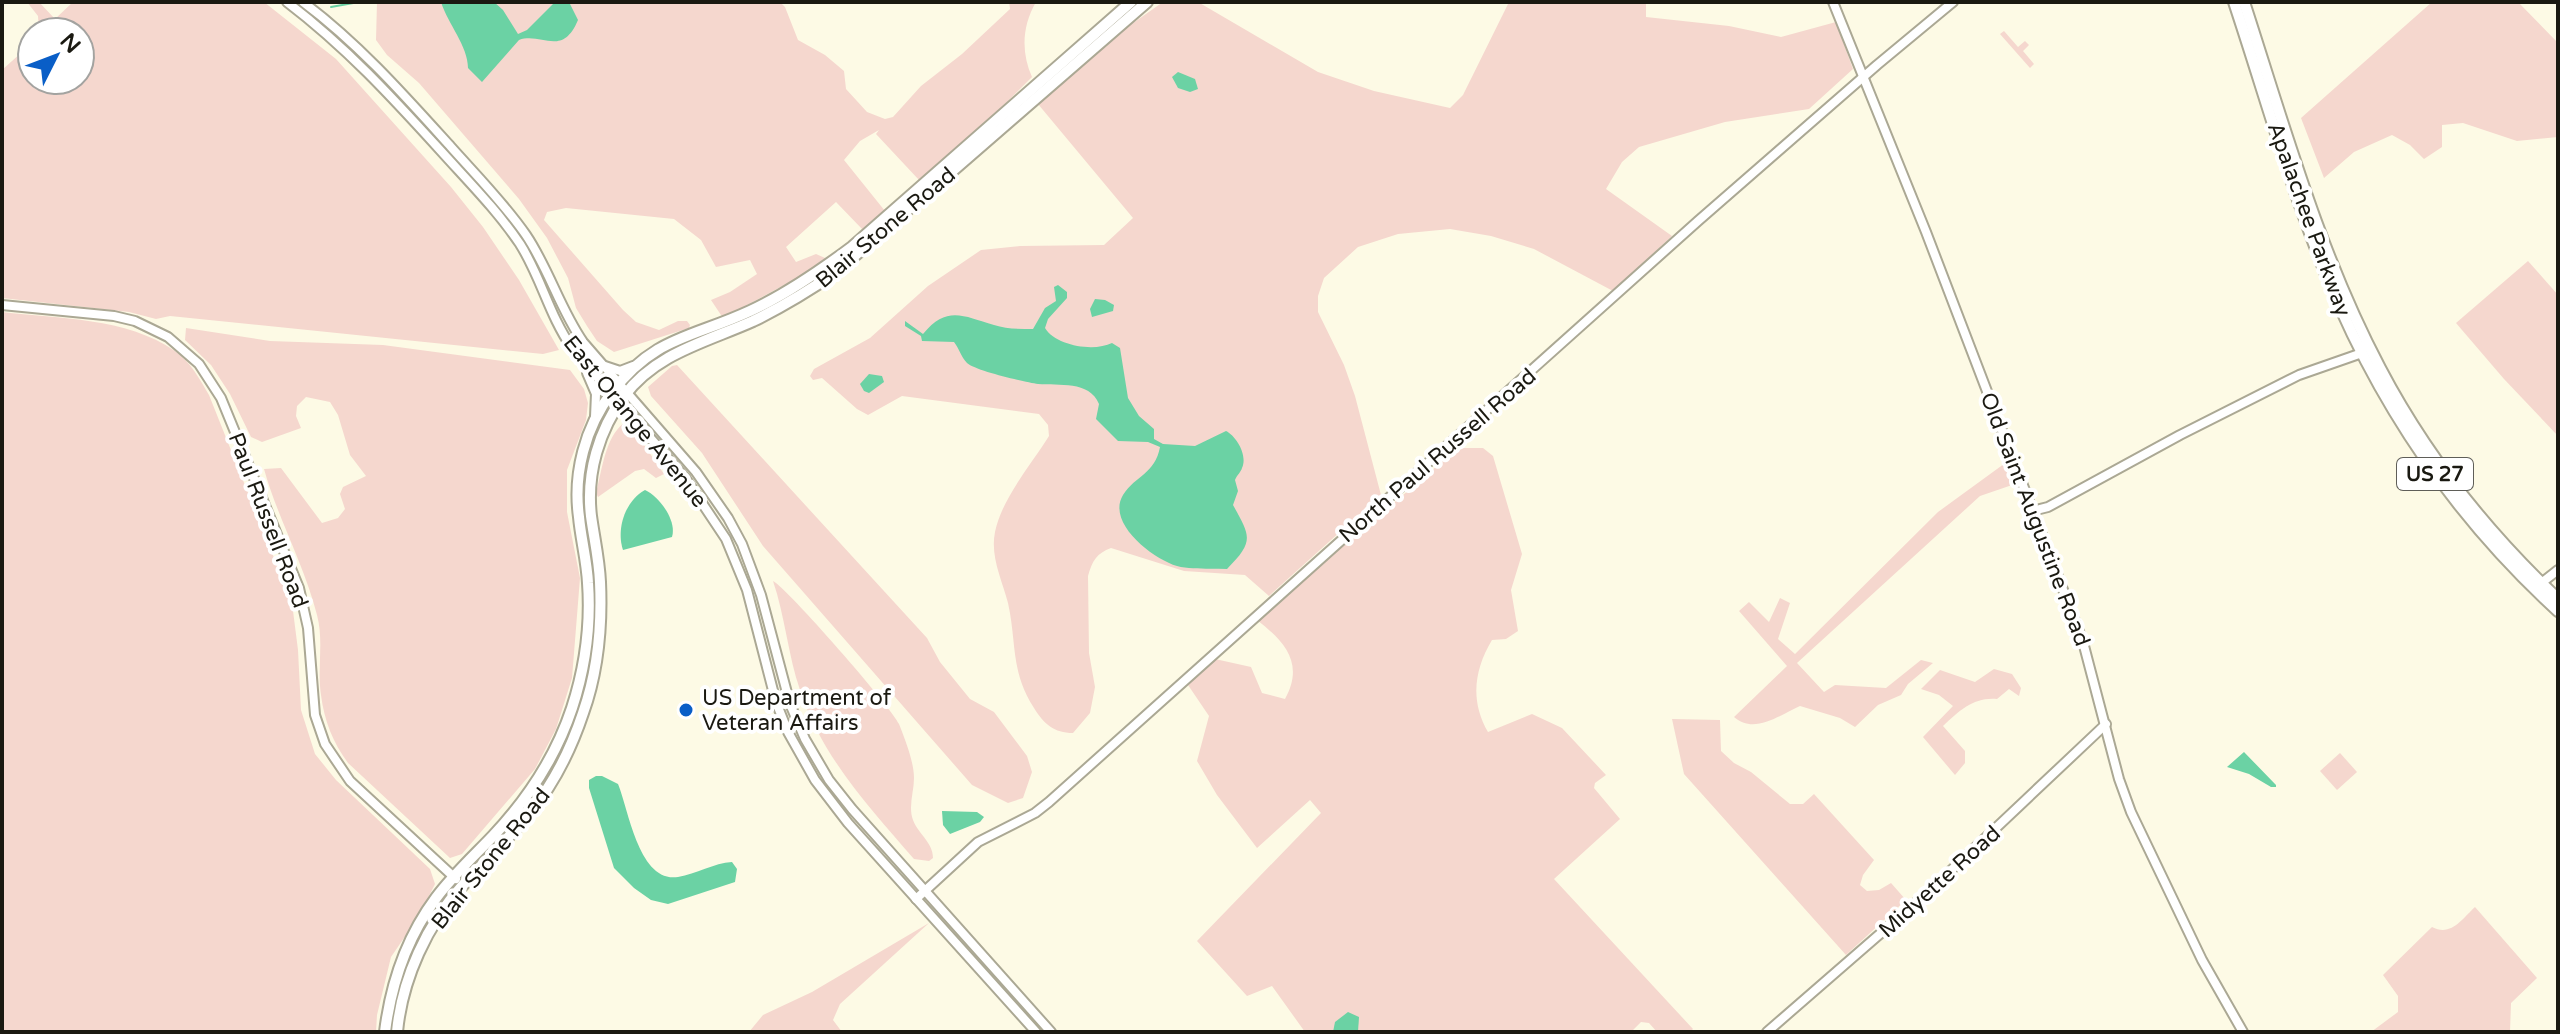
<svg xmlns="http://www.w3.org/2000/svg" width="2560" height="1034" font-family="'Varela Round',sans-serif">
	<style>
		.green { fill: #f5d7ce }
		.water { fill: #6bd2a4 }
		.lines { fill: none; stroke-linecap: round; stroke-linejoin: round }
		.stream { stroke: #6bd2a4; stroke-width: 2 }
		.minor-casing { stroke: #aba894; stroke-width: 12 }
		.major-casing { stroke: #aba894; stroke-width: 14 }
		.minor { stroke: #fff; stroke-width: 8 }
		.major { stroke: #fff; stroke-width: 10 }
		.poi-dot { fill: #095ec7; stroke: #fff; stroke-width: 3 }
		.labels { text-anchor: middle; stroke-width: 8; stroke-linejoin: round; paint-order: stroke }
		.shield { fill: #fff; stroke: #5f5e58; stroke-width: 2 }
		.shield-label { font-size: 20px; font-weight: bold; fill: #1a1911 }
		.street-label { font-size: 22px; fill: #1a1911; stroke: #fff }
		.poi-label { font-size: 22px; fill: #1a1911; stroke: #fff; text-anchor: start }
	</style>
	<rect width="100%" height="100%" fill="#fdfae5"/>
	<g class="green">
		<polygon points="27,2 39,2 55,19 73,2 264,2 336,59 451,187 483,227 519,280 559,350 543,354 170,316 156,319 129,312 2,298 2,70 32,43 32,80 80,80 80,32 39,32 38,16"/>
		<path d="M377,2h403l5,5 13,33 27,15 19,16 2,18 21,23 18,7 8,-2 28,-31 41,-32 48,-45 -1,-7h27c-14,24 -15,51 -4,75l-38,38 -75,65 -43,-46 3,-4 -19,11 -16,19 41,51 -22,19 -27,-28 -50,45 10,15 20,-8 9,4v5l-102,55 -12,-18 19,-8 27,-18 -7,-14 -34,7 -15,-27 -27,-21 -108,-11 -19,4 -3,8 79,90 13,12 23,8 19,-9h9l3,4 -1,3 -75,24 -17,-11 -10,-15 -11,-18 -8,-30 -21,-40 -28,-39 -100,-116 -32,-28 -11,-15z"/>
		<path d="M1163,2h35l120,70 56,19 76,17 13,-13 46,-93h137v15l83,9 52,11 55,-15 17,47 -44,40 -84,13 -86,25 -17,15 -16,27 66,47 -59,55 -79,-42 -43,-13 -41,-7 -52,5 -40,13 -34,31 -6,18v16l26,53 11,31 26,99 -112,101 -24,-21 -61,-4 -73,-23c-14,5 -19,13 -23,28l1,77 6,34 -5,26 -17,20c-19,0 -29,-9 -39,-25 -24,-38 -17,-64 -26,-105 -6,-23 -18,-47 -13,-71 7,-34 36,-67 54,-96l-1,-11 -9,-11 -137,-18 -34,19 -11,-6 -35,-31 -9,2 -3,-4 4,-7 56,-31 58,-52 53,-36 39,-4 84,-1 29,-27 -95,-114 88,-76z"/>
		<polygon points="2432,2 2518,2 2558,43 2558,137 2517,141 2463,123 2442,125 2442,147 2424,159 2410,145 2392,135 2354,152 2324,178 2301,118"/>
		<polygon points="2004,31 2018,47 2025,41 2029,45 2023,51 2034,64 2030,68 2000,34"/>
		<polygon points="2528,261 2558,295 2558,436 2504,379 2456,323"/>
		<path d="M2,312c57,7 124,5 173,39 16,11 25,29 34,44l83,208 6,47 3,60 14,44 21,26 94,89 5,15 -16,32 -28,41 -14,58 -1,17h-374z"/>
		<path d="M186,328l84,13 113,4 187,25 14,19 4,14 -2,17 -19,50v42l13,66 -8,100 -16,51 -21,40 -73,85 -12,4 -102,-95c-15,-20 -24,-43 -27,-68 -4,-26 3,-54 -4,-80 -13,-51 -39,-96 -53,-146l17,-1 41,55 16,-5 7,-9 -5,-15 3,-7 23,-11 -16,-21 -12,-40 -8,-13 -24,-5 -9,9 -1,10 5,12 -39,14 -11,-5 -21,-43 -19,-29 -26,-25z"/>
		<polygon points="677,365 927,638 940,662 970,699 994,712 1027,756 1032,772 1023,798 1008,803 972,785 763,546 702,453 651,396 648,387 672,366"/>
		<path d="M624,423l7,3 33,48 -8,4 -12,-9 -9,2 -37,26 -2,-4c6,-22 9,-56 28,-70z"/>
		<path d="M1458,448h25l10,8 29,98 -11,36 7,41 -12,8 -14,1c-18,30 -22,61 -4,92l44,-18 30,14 44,47 -11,8 -1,5 26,31 -66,60 139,150 -3,3h-33l-8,-9 -8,-1 -10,10h-326l-33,-46 -25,10 -50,-55 124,-128 -11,-13 -53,48 -40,-53 -20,-34 12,-45 -21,-31 27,-26 36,8 11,26 23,6c20,-36 -1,-58 -28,-79l115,-102 3,1z"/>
		<path d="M2008,461l8,13 -1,10 -35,12 -183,167 27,29 11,-7 51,3 35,-28 12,3 -25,21 -7,11 -23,10 -23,22 -15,-9 -40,-12c-20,9 -46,29 -66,11l53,-51 -48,-55 10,-9 20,20 11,-24 10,5 -12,36 17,15 143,-142z"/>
		<path d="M773,581c14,7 119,127 126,143 6,15 15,38 15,54 0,14 -6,28 -1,42 5,14 20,22 20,38l-4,3 -15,-2c-45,-52 -92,-102 -114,-169 -12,-35 -15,-74 -27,-109z"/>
		<path d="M1994,669l18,5 9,14 -2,8 -10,-7 -12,10c-23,-2 -37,11 -54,27l22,25v12l-10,12 -32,-38 30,-31 -14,-11 -18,-6 19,-19 35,12z"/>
		<polygon points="1672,719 1720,720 1721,751 1734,763 1751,772 1790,804 1803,804 1814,794 1874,860 1863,875 1860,885 1867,891 1879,890 1891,883 1906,900 1846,955 1684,774"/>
		<polygon points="2340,753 2357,772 2337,790 2320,771"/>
		<path d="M2475,907l62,71 -26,25 -1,29h-139l27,-20v-16l-15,-21 49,-48c19,10 30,-8 43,-20z"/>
		<polygon points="929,923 840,1004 833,1020 842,1032 749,1032 763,1015 812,992"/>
	</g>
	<g class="water">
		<path d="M441,2h53l9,8 15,24 9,-4 28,-28 15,2 8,16c-16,38 -36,12 -59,20l-37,42 -14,-14c0,-22 -20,-44 -27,-66z"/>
		<polygon points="1178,72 1195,79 1198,89 1190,92 1178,88 1172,77"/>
		<path d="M1058,285l9,7v6l-19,21 -3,9c11,18 49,24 67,15l8,5 8,50 11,18 15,13v10l9,5 32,2 31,-15c10,5 22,24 16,37 -1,4 -5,7 -7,12l3,11 -5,14c17,31 22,36 -6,64 -16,-1 -35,1 -50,-3 -24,-7 -71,-43 -54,-71 13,-20 32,-21 37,-48l-12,-5 -30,-1 -22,-22 3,-15c-10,-24 -40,-18 -61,-20 -13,-2 -62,-13 -71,-21 -6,-6 -8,-15 -13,-21l-32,-1 -1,-5 -16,-10v-5l18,13c24,-29 40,-18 71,-9 12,4 26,4 39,4l12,-21 11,-7 -2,-14z"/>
		<polygon points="1095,299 1105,300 1114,305 1113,311 1092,317 1090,309"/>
		<polygon points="869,374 882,376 884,382 869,393 864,391 860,384"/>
		<path d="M645,490c15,7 32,31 27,47l-49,13c-7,-21 2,-49 22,-60z"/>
		<polygon points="2244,752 2276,785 2276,787 2271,787 2249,774 2227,767"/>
		<path d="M596,776h6l16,8c11,27 21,99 60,93 18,-3 36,-14 54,-15l5,7 -2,13 -67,22 -17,-4 -17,-12 -20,-20 -25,-80v-8z"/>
		<polygon points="942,811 977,812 984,817 980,822 950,834 943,825"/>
		<polygon points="1348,1012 1359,1017 1358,1032 1333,1032 1335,1022"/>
	</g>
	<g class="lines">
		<polyline class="stream" points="331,7 359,2"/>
		<g class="minor-casing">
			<g id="minor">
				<path d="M287,2c59,45 104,94 154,149 27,30 56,59 79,93 21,33 29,71 52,104l114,131 40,60 21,51 29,112 12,30 27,48 33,43 188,209"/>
				<path d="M303,2c56,42 101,93 148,145 25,28 53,56 75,88 23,34 34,74 57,107l113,130 32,46 14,26 19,51 29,109 15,35 24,41 23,29 199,223"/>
				<polyline points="1833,2 1926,232 2083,642 2119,779 2131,812 2202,960 2243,1032"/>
				<polyline points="2,305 114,316 135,321 168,337 199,364 221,398 299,588 308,628 315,715 325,744 350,781 456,879"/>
				<polyline points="605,366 620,371 633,366"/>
				<polyline points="587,373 596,394 595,417"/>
				<polyline points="2032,511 2048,507 2180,435 2299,375 2362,353"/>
				<polyline points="2540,584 2558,570"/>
				<polyline points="916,899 978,842 1035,813 1049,802 1698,221 1877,65 1953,2"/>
				<polyline points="1767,1032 1927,893 2106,724"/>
			</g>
		</g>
		<g class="major-casing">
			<g id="major">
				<path d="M2234,2c34,102 62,207 106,305 51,115 125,219 218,304"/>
				<path d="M2244,2c40,123 75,251 136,366 45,86 107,164 178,231"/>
				<path d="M385,1032c6,-48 22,-95 51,-134 17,-23 38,-42 57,-62 35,-37 63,-80 79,-128 13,-40 19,-83 16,-125 -1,-22 -7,-44 -9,-66 -6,-43 6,-90 33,-125 43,-56 80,-54 138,-81 37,-17 70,-40 102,-64l279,-245"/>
				<path d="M397,1032c5,-53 30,-108 66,-147 22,-24 45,-46 66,-71 24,-29 42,-65 54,-101 15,-42 19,-87 17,-131 -1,-23 -6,-44 -9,-66 -5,-43 8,-86 33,-120 32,-43 82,-54 129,-75 29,-14 57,-31 83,-49l311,-270"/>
			</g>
		</g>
		<use href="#minor" class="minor"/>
		<use href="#major" class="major"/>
	</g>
	<circle class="poi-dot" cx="686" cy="710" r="8"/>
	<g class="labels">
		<rect class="shield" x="2397" y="458" width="76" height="32" rx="6"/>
		<g class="shield-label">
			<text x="2435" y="481">US 27</text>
		</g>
		<g class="street-label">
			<text transform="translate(2310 219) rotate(70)" y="8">Apalachee Parkway</text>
			<text transform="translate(885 227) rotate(-40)" y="8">Blair Stone Road</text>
			<text transform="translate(636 421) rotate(51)" y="8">East Orange Avenue</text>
			<text transform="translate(1437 455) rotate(-41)" y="8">North Paul Russell Road</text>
			<text transform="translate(2036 519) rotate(69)" y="8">Old Saint Augustine Road</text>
			<text transform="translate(269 520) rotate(69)" y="8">Paul Russell Road</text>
			<text transform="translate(490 858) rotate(-51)" y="8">Blair Stone Road</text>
			<text transform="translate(1939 881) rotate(-42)" y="8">Midyette Road</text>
		</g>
		<g class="poi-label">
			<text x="702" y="705">US Department of<tspan x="702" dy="25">Veteran Affairs</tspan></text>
		</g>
	</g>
	<rect width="2560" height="1034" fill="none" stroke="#1a1911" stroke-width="8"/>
	<g transform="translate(56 56) rotate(48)"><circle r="38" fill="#ffffff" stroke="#a3a3a0" stroke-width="2"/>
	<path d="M0-6L14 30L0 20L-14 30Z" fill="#095ec7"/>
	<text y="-12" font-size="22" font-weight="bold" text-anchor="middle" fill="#1a1911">N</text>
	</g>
</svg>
